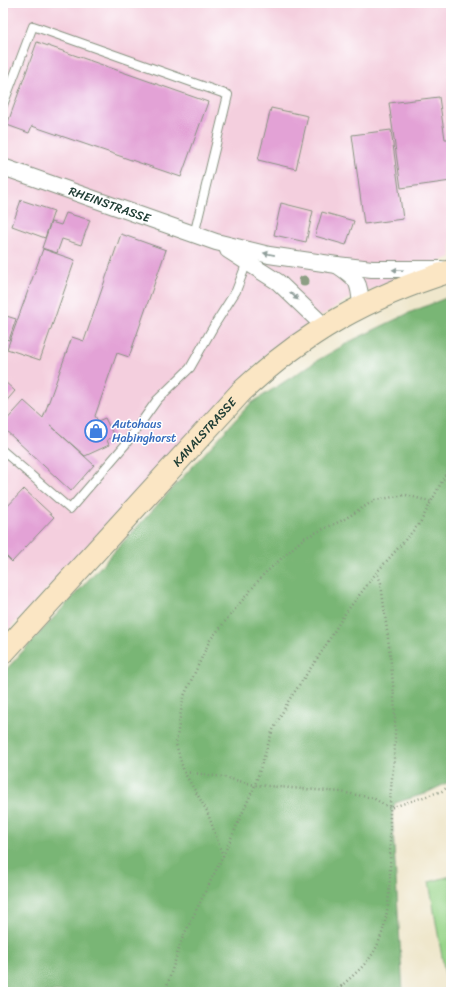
<svg xmlns="http://www.w3.org/2000/svg" width="454" height="995" font-family="Sriracha,sans-serif">
	<style>
		.built { fill: #f4cfde }
		.green { fill: #97d488; stroke: #5b885e }
		.forest { fill: #79b674; stroke: #4c7a54 }
		.building { fill: #e3a2d6 }
		.lines { fill: none; stroke-linecap: round; stroke-linejoin: round }
		.lane-casing { stroke: #879280; stroke-width: 10 }
		.street-casing { stroke: #879280; stroke-width: 18 }
		.secondary-casing { stroke: #879280; stroke-width: 24 }
		.path { stroke: #879280; stroke-width: 2.5; stroke-dasharray: 1 3; stroke-linecap: butt }
		.lane { stroke: #fff; stroke-width: 8 }
		.street { stroke: #fff; stroke-width: 16 }
		.secondary { stroke: #fbe6c4; stroke-width: 22 }
		.tree { fill: #8d9e84 }
		.oneway { fill: #8f9e9a }
		.labels { text-anchor: middle; stroke-width: 3; stroke-linejoin: round; paint-order: stroke }
		.street-label { font-size: 12px; fill: #1f3d34; stroke: #fff }
		.shop-label { font-size: 12px; fill: #366cbe; stroke: #fff; text-anchor: start }
	</style>
	<rect width="100%" height="100%" fill="#fff"/>
	<filter id="ink" filterUnits="userSpaceOnUse"><feTurbulence type="fractalNoise" baseFrequency=".025" numOctaves="2"/><feDisplacementMap in="SourceGraphic" scale="8" xChannelSelector="R" yChannelSelector="G"/><feConvolveMatrix kernelMatrix="1 2 1 2 8 2 1 2 1" color-interpolation-filters="sRGB"/></filter>
	<filter id="wash" filterUnits="userSpaceOnUse"><feTurbulence type="fractalNoise" baseFrequency=".012" numOctaves="4" result="noise"/><feDisplacementMap in="SourceGraphic" scale="16" xChannelSelector="R" yChannelSelector="G"/><feGaussianBlur stdDeviation="0.9" result="paint"/><feColorMatrix in="noise" values="0 0 0 0 0 0 0 0 0 0 0 0 0 0 0 0 0 1.4 0 .05"/><feComposite in="paint" operator="in"/></filter>
	<g filter="url(#wash)">
		<rect width="100%" height="100%" fill="#efe7cc"/>
		<polygon class="built" points="3,3 451,3 451,257 346,300 274,346 3,636"/>
		<polygon class="green" points="451,876 451,986 447,986 429,882"/>
		<polygon class="forest" points="451,296 451,781 424,794 395,803 392,814 403,992 3,992 3,673 250,404 318,360 353,340 411,312"/>
		<g id="blocks">
			<g class="building">
				<polygon points="37,42 208,102 181,177 32,126 29,133 7,125"/>
				<polygon points="439,97 445,139 451,139 451,181 401,188 389,103"/>
				<polygon points="271,108 308,116 296,169 258,160"/>
				<polygon points="391,130 403,219 364,224 352,135"/>
				<polygon points="21,200 54,211 45,238 12,226"/>
				<polygon points="281,203 313,211 306,242 274,235"/>
				<polygon points="322,212 354,221 346,245 315,236"/>
				<polygon points="66,213 90,220 81,245 62,239 57,253 42,248 51,222 61,225"/>
				<polygon points="121,234 166,250 129,357 117,353 95,416 98,421 105,418 114,436 107,440 109,445 85,456 49,424 94,465 71,491 3,428 3,424 24,401 43,418 72,337 84,341"/>
				<polygon points="43,249 75,260 40,360 7,349"/>
				<polygon points="3,315 16,319 9,340 3,338"/>
				<polygon points="3,380 15,391 3,405"/>
				<polygon points="24,489 54,517 12,562 3,553 3,511"/>
			</g>
		</g>
	</g>
	<g filter="url(#ink)">
		<use href="#blocks" fill-opacity="0" stroke="#879280" stroke-width="1"/>
		<g class="lines">
			<g class="lane-casing">
				<g id="lane">
					<polyline points="3,105 33,26 228,95 194,235"/>
					<polyline points="3,451 70,509 125,445 157,400 190,368 215,324 236,291 247,262"/>
				</g>
			</g>
			<g class="street-casing">
				<g id="street">
					<path id="s1" d="M3,167l213,75 53,13 68,10 35,4h70"/>
					<polyline points="228,250 278,282 324,326"/>
					<path d="M337,265c21,14 22,16 24,40"/>
				</g>
			</g>
			<g class="secondary-casing">
				<g id="secondary">
					<path id="s2" d="M3,653l238,-261c64,-60 127,-95 210,-121"/>
				</g>
			</g>
			<g class="path">
				<polyline points="185,772 223,777 255,785 341,792 373,798 390,808 442,791 451,785"/>
				<polyline points="223,856 207,811 184,772 176,744 183,698 210,640 263,575 304,538 343,520 375,500 406,495 432,502"/>
				<polyline points="341,986 347,992"/>
				<polyline points="165,992 182,939 223,856 255,785 272,732 289,700 323,650 344,615 377,572 420,523 451,464"/>
				<path d="M335,992c14,-14 32,-26 41,-44 19,-37 13,-97 14,-138 0,-24 5,-48 5,-73 1,-51 -8,-103 -14,-154l-4,-11"/>
			</g>
			<use href="#lane" class="lane"/>
			<use href="#street" class="street"/>
			<use href="#secondary" class="secondary"/>
		</g>
		<circle class="tree" cx="304" cy="281" r="5.5"/>
		<defs><path id="oneway-solid" d="M-6-.8H1V-3.2L6.5 0L1 3.2V.8H-6Z"/></defs>
		<g class="oneway">
			<use href="#oneway-solid" transform="translate(269 254) rotate(-169)"/>
			<use href="#oneway-solid" transform="translate(398 270) rotate(-178)"/>
			<use href="#oneway-solid" transform="translate(294 296) rotate(44)"/>
		</g>
	</g>
	<defs>
		<g id="shop-ring" transform="scale(1.15)"><circle r="9.5" fill="#fff" stroke="#3f7fe0" stroke-width="1.5"/><path d="M-5-2.5h2.3a2.7 3.5 0 0 1 5.4 0H5L5.5 6h-11ZM-1.5-2.5h3a1.5 2.3 0 0 0-3 0Z" fill="#3f7fe0"/></g>
	</defs>
	<g fill-rule="evenodd">
		<use href="#shop-ring" x="96" y="431"/>
	</g>
	<g class="labels">
		<g class="street-label">
			<text dy="4" stroke="none"><textPath href="#s1" startOffset="113">RHEINSTRASSE</textPath></text>
			<text dy="4" stroke="none"><textPath href="#s2" startOffset="299">KANALSTRASSE</textPath></text>
		</g>
		<g class="shop-label">
			<text x="112" y="428">Autohaus<tspan x="112" dy="14">Habinghorst</tspan></text>
		</g>
	</g>
	<rect width="454" height="995" fill="none" stroke="#fff" stroke-width="16"/>
</svg>
